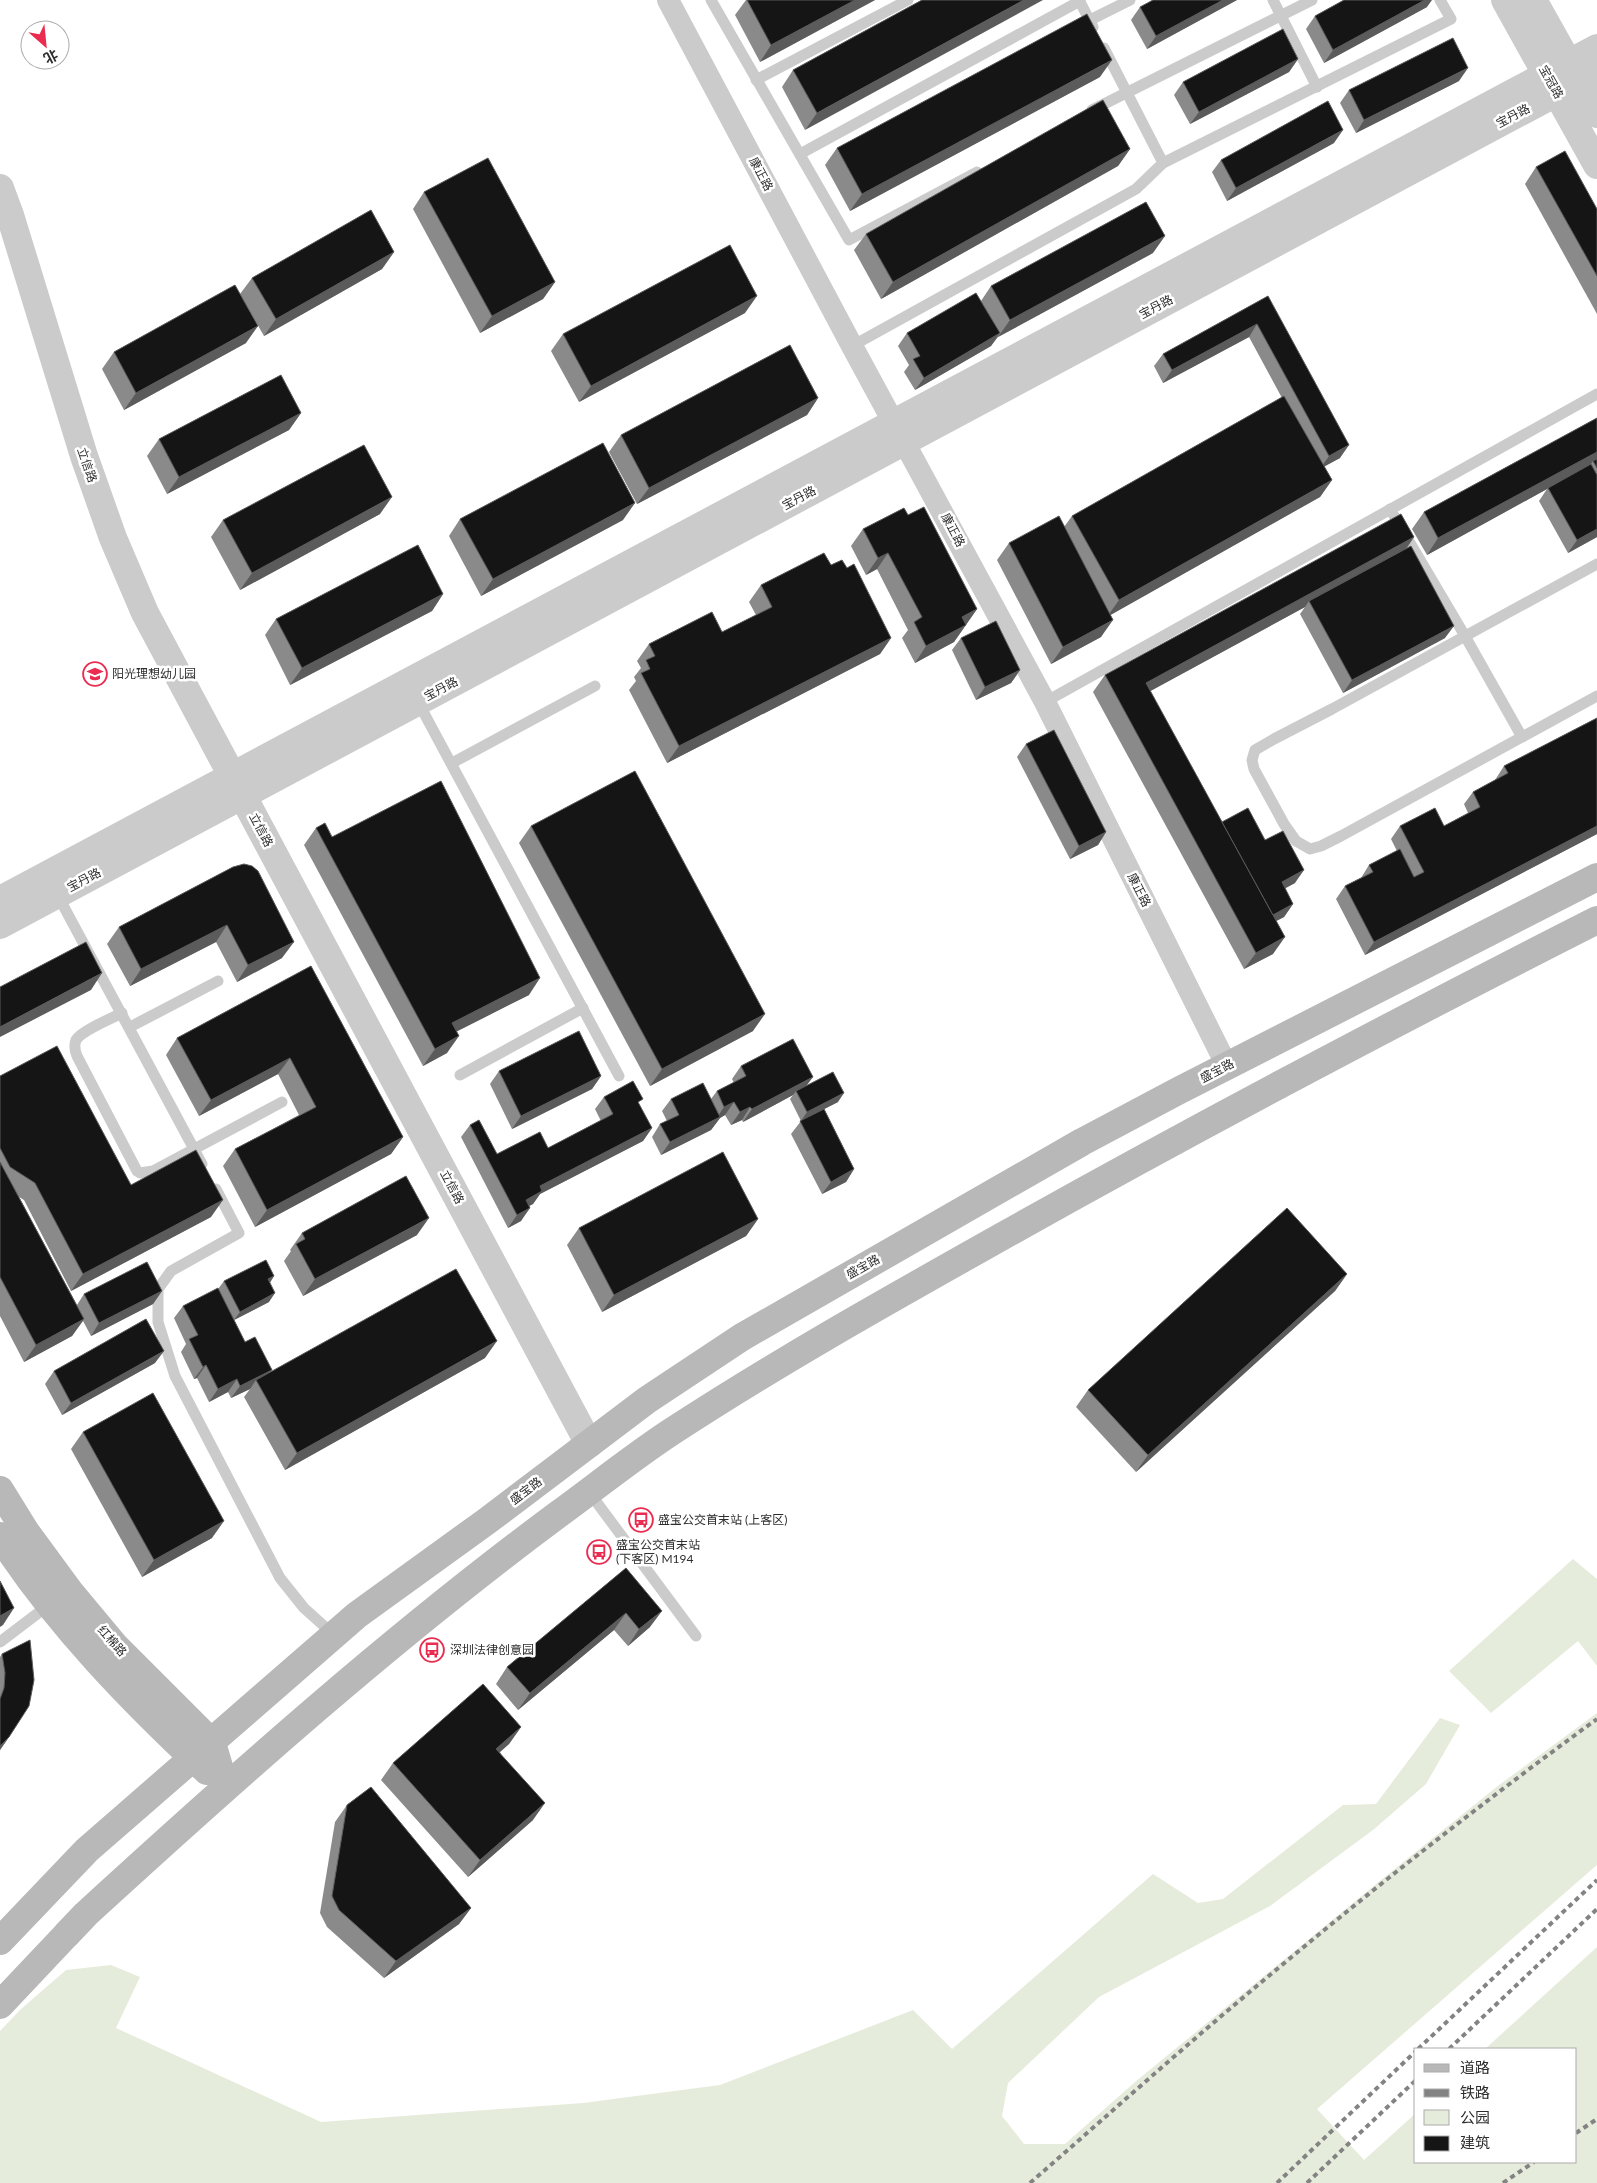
<svg xmlns="http://www.w3.org/2000/svg" width="1597" height="2183" font-family="Lato,'Noto Sans SC',sans-serif">
	<style>
		.green { fill: #e6ecdb }
		.lines { fill: none; stroke-linecap: round; stroke-linejoin: round }
		.service { stroke: #cbcbcb; stroke-width: 11 }
		.minor { stroke: #cbcbcb; stroke-width: 22 }
		.tertiary { stroke: #cbcbcb; stroke-width: 28 }
		.secondary { stroke: #b8b8b8; stroke-width: 28 }
		.rail { stroke: #838383; stroke-width: 4; stroke-dasharray: 5 4; stroke-linecap: butt }
		.secondary-bridge { stroke: #b8b8b8; stroke-width: 28 }
		.wall { fill: #8a8a8a }
		.shaded-wall { fill: #5b5b5b }
		.building { fill: #151515; stroke: #5b5b5b }
		.labels { text-anchor: middle; stroke-width: 5; stroke-linejoin: round; paint-order: stroke }
		.street-label { font-size: 12px; fill: #2e2e2e; stroke: #fff }
		.poi-label { font-size: 12px; fill: #2e2e2e; stroke: #fff; text-anchor: start }
	</style>
	<rect width="100%" height="100%" fill="#fff"/>
	<g class="green">
		<polygon points="1573,1559 1597,1579 1597,1666 1578,1641 1491,1713 1449,1671"/>
		<polygon points="1597,1713 1597,1865 1317,2109 1364,2160 1416,2113 1416,2162 1576,2162 1576,2049 1485,2049 1597,1947 1597,2183 0,2183 0,2031 20,2010 66,1970 111,1965 140,1977 116,2028 321,2122 583,2103 720,2085 913,2010 952,2049 1153,1874 1198,1903 1223,1899 1343,1805 1376,1804 1440,1718 1460,1725 1426,1784 1373,1830 1270,1906 1099,1997 1008,2083 1002,2116 1024,2144 1065,2144 1135,2082 1381,1880 1499,1785"/>
	</g>
	<g class="lines">
		<g class="service">
			<polyline points="711,0 849,240 977,172"/>
			<polyline points="1079,0 1093,27"/>
			<polyline points="1273,0 1317,87"/>
			<polyline points="1090,20 1130,0"/>
			<polyline points="1104,48 1163,163 1451,19 1440,0"/>
			<polyline points="756,80 908,0"/>
			<polyline points="1092,110 1312,0"/>
			<polyline points="800,154 1080,1"/>
			<polyline points="852,346 1136,189 1163,163"/>
			<polyline points="1390,509 1465,636 1522,737"/>
			<polyline points="1597,564 1332,709 1274,739 1255,750 1252,760 1254,769 1284,824 1296,841 1310,849 1321,846 1341,836 1597,696"/>
			<polyline points="418,702 619,1076"/>
			<polyline points="1045,702 1597,394"/>
			<polyline points="452,763 595,686"/>
			<polyline points="57,894 202,1164"/>
			<path d="M122,1013c-10,5 -41,18 -46,27 -2,5 -1,11 1,16l60,115 3,2 13,-2 129,-69"/>
			<polyline points="130,1027 218,981"/>
			<polyline points="460,1075 583,1008"/>
			<polyline points="216,1189 239,1233 171,1271 158,1289 158,1322 175,1376 280,1578 304,1608 334,1635"/>
			<polyline points="589,1492 696,1636"/>
			<polyline points="0,1642 50,1604"/>
		</g>
		<polyline class="minor" points="668,0 852,346 1045,702 1227,1066"/>
		<g class="tertiary">
			<polyline points="1505,0 1597,165"/>
			<polyline points="1533,0 1597,114"/>
			<polyline points="0,188 10,215 84,456 113,538 145,613 589,1444"/>
			<polyline points="0,900 1597,48"/>
			<polyline points="0,925 1597,71"/>
		</g>
		<g class="secondary">
			<polyline points="0,1490 26,1532 70,1592 115,1646 212,1743 225,1787"/>
			<path d="M0,1536c56,87 132,165 207,235"/>
			<path d="M67,1934l19,-20c153,-140 308,-278 474,-401 37,-27 73,-56 111,-81 107,-70 218,-132 330,-195 196,-110 395,-215 596,-317"/>
			<polyline points="0,1941 87,1850 357,1615 487,1521 647,1400 742,1337 1082,1142 1178,1091 1597,877"/>
		</g>
		<g class="rail">
			<polyline points="1418,2049 1597,1880"/>
			<polyline points="1449,2049 1597,1909"/>
			<polyline points="1576,2133 1597,2119"/>
			<path d="M1030,2183c61,-53 121,-107 182,-159 124,-106 253,-209 385,-305"/>
			<polyline points="1277,2183 1416,2051"/>
			<polyline points="1307,2183 1416,2080"/>
			<polyline points="1503,2183 1534,2162"/>
		</g>
		<polyline class="secondary-bridge" points="0,2005 67,1934"/>
	</g>
	<g class="wall">
		<polygon points="746,0 875,0 760,62 735,15"/>
		<polygon points="922,0 805,130 782,87 793,70"/>
		<polygon points="1237,0 1147,49 1131,20 1140,7"/>
		<polygon points="1427,7 1324,63 1306,29 1315,16"/>
		<polygon points="1298,59 1289,72 1190,124 1174,95 1183,82"/>
		<polygon points="1100,77 850,211 825,165 837,148"/>
		<polygon points="1459,81 1356,133 1340,103 1349,90"/>
		<polygon points="1334,143 1227,201 1212,172 1221,160"/>
		<polygon points="1130,149 1118,166 881,299 854,250 866,234"/>
		<polygon points="1536,167 1597,209 1597,314 1525,184"/>
		<polygon points="424,192 555,282 543,299 480,333 413,209"/>
		<polygon points="394,252 382,269 264,336 240,294 252,278"/>
		<polygon points="1153,253 998,337 991,346 915,390 904,372 909,365 898,346 907,333 981,301 991,286"/>
		<polygon points="1268,296 1340,458 1324,466 1332,480 1320,497 1110,615 1101,637 1051,664 997,560 1009,543 1064,527 1072,516 1282,398 1249,337 1163,383 1154,366 1163,354"/>
		<polygon points="745,313 579,402 551,351 563,334"/>
		<polygon points="246,343 124,410 102,369 114,352"/>
		<polygon points="818,398 807,415 637,504 609,452 621,435"/>
		<polygon points="301,413 289,430 167,494 147,456 159,439"/>
		<polygon points="1597,418 1597,537 1568,553 1539,501 1547,489 1427,555 1412,529 1424,512"/>
		<polygon points="380,514 240,590 211,537 223,520"/>
		<polygon points="908,515 977,609 954,642 915,663 902,638 908,630 877,569 866,575 851,546 863,529"/>
		<polygon points="460,519 623,520 481,596 449,536"/>
		<polygon points="1414,537 1406,550 1445,638 1343,693 1300,614 1305,607 1150,691 1222,822 1265,840 1295,883 1285,888 1293,904 1284,917 1276,921 1273,954 1244,969 1093,692 1105,675"/>
		<polygon points="831,565 847,568 891,638 880,654 667,763 629,690 636,681 634,677 641,668 637,661 649,644 722,632 756,615 749,602 761,585"/>
		<polygon points="443,594 432,611 290,685 265,635 276,619"/>
		<polygon points="961,638 1020,670 1011,683 976,700 952,650"/>
		<polygon points="1597,718 1597,834 1365,955 1336,899 1345,886 1361,878 1369,865 1397,851 1391,839 1400,826 1444,826 1468,813 1464,804 1473,792 1495,780 1504,766"/>
		<polygon points="1026,744 1106,832 1098,845 1070,859 1017,757"/>
		<polygon points="531,826 753,1031 650,1086 519,843"/>
		<polygon points="316,828 332,837 529,995 456,1031 447,1053 423,1066 304,845"/>
		<polygon points="233,867 282,958 237,982 216,942 130,986 107,944 119,927"/>
		<polygon points="311,966 403,1137 391,1154 255,1227 223,1166 235,1149 299,1115 278,1074 199,1116 166,1055 177,1038"/>
		<polygon points="741,1066 807,1085 838,1102 824,1109 854,1169 846,1182 822,1194 791,1134 801,1121 790,1099 793,1095 743,1122 742,1120 731,1125 725,1115 720,1118 711,1130 661,1155 652,1137 660,1124 667,1121 662,1111 671,1099 711,1099 717,1091 734,1083 732,1079"/>
		<polygon points="499,1071 601,1076 592,1089 512,1129 490,1084"/>
		<polygon points="0,1076 131,1185 211,1217 71,1291 24,1200 19,1197 77,1305 84,1294 162,1291 153,1304 91,1336 83,1321 72,1336 24,1362 0,1316"/>
		<polygon points="604,1097 639,1105 652,1128 643,1141 540,1194 533,1204 529,1206 521,1221 508,1228 461,1137 470,1125 497,1154 548,1148 601,1121 595,1109"/>
		<polygon points="758,1219 746,1236 602,1312 567,1245 579,1228"/>
		<polygon points="302,1233 417,1235 303,1296 284,1261 291,1251 290,1250"/>
		<polygon points="1347,1274 1335,1291 1136,1472 1076,1407 1088,1390"/>
		<polygon points="274,1276 270,1283 269,1302 234,1320 245,1342 269,1373 485,1358 285,1470 244,1397 250,1389 231,1398 228,1392 209,1402 197,1378 194,1379 181,1352 186,1344 174,1318 183,1306 218,1289 224,1281"/>
		<polygon points="155,1363 62,1415 45,1384 54,1371"/>
		<polygon points="83,1432 212,1538 142,1577 71,1449"/>
		<polygon points="626,1568 650,1627 628,1646 614,1630 518,1710 496,1684 507,1667"/>
		<polygon points="30,1640 9,1737 0,1750 0,1657 2,1654"/>
		<polygon points="521,1727 509,1744 500,1752 533,1820 468,1877 381,1780 393,1763"/>
		<polygon points="347,1805 471,1908 459,1924 384,1978 327,1927 320,1913 335,1822"/>
	</g>
	<g class="shaded-wall">
		<polygon points="855,0 875,0 760,62 771,45"/>
		<polygon points="1024,0 1043,0 805,130 817,113"/>
		<polygon points="1223,0 1237,0 1147,49 1156,36"/>
		<polygon points="1425,0 1432,0 1427,7 1324,63 1333,50"/>
		<polygon points="1298,59 1289,72 1190,124 1199,112"/>
		<polygon points="1112,60 1100,77 850,211 862,194"/>
		<polygon points="1468,68 1459,81 1356,133 1364,120"/>
		<polygon points="1343,130 1334,143 1227,201 1236,188"/>
		<polygon points="1130,149 1118,166 881,299 893,282"/>
		<polygon points="1165,236 1153,253 998,337 1010,320"/>
		<polygon points="394,252 382,269 264,336 276,319"/>
		<polygon points="555,282 543,299 480,333 492,316"/>
		<polygon points="757,296 745,313 579,402 591,386"/>
		<polygon points="1257,324 1249,337 1163,383 1172,370"/>
		<polygon points="258,326 246,343 124,410 136,393"/>
		<polygon points="1000,333 991,346 915,390 924,378"/>
		<polygon points="818,398 807,415 637,504 649,488"/>
		<polygon points="301,413 289,430 167,494 179,477"/>
		<polygon points="1349,445 1340,458 1320,469 1329,456"/>
		<polygon points="1597,452 1597,462 1593,461 1589,467 1548,488 1547,489 1427,555 1438,538"/>
		<polygon points="1332,480 1320,497 1107,617 1119,600"/>
		<polygon points="392,497 380,514 240,590 252,573"/>
		<polygon points="635,503 623,520 481,596 493,579"/>
		<polygon points="1597,529 1597,537 1568,553 1577,540"/>
		<polygon points="1414,537 1402,554 1309,601 1305,607 1134,700 1146,683"/>
		<polygon points="888,553 877,569 866,575 878,558"/>
		<polygon points="443,594 432,611 290,685 302,668"/>
		<polygon points="977,609 954,642 915,663 926,646 962,617"/>
		<polygon points="1113,620 1101,637 1051,664 1063,647"/>
		<polygon points="1454,626 1445,638 1343,693 1352,680"/>
		<polygon points="891,638 880,654 667,763 679,746"/>
		<polygon points="1020,670 1011,683 976,700 985,687"/>
		<polygon points="1597,826 1597,834 1365,955 1374,942"/>
		<polygon points="1106,832 1098,845 1070,859 1079,846"/>
		<polygon points="1304,870 1295,883 1273,895 1282,882"/>
		<polygon points="1293,904 1284,917 1261,929 1270,917"/>
		<polygon points="227,925 216,942 130,986 141,969"/>
		<polygon points="1285,937 1273,954 1244,969 1256,953"/>
		<polygon points="294,942 282,958 237,982 248,965"/>
		<polygon points="102,973 91,990 0,1037 0,1027"/>
		<polygon points="540,978 529,995 440,1040 452,1023"/>
		<polygon points="765,1014 753,1031 650,1086 662,1069"/>
		<polygon points="459,1036 447,1053 423,1066 435,1049"/>
		<polygon points="290,1058 278,1074 199,1116 211,1100"/>
		<polygon points="601,1076 592,1089 512,1129 521,1116"/>
		<polygon points="813,1077 804,1089 796,1091 793,1095 743,1122 752,1109"/>
		<polygon points="844,1093 838,1102 801,1121 807,1112"/>
		<polygon points="734,1102 725,1115 720,1118 711,1130 661,1155 670,1142 716,1119 724,1107"/>
		<polygon points="750,1107 742,1120 731,1125 740,1112"/>
		<polygon points="652,1128 643,1141 540,1194 533,1204 517,1212 526,1200 540,1186"/>
		<polygon points="403,1137 391,1154 255,1227 267,1210"/>
		<polygon points="854,1169 846,1182 822,1194 831,1182"/>
		<polygon points="223,1200 211,1217 71,1291 83,1274"/>
		<polygon points="530,1208 521,1221 508,1228 517,1215"/>
		<polygon points="429,1218 417,1235 303,1296 315,1279"/>
		<polygon points="758,1219 746,1236 602,1312 614,1295"/>
		<polygon points="1347,1274 1335,1291 1136,1472 1148,1455"/>
		<polygon points="274,1276 268,1285 268,1279"/>
		<polygon points="162,1291 153,1304 91,1336 99,1323"/>
		<polygon points="275,1293 269,1302 234,1320 240,1312"/>
		<polygon points="84,1319 72,1336 24,1362 36,1345"/>
		<polygon points="497,1341 485,1358 285,1470 297,1453"/>
		<polygon points="164,1351 155,1363 62,1415 71,1403"/>
		<polygon points="206,1365 197,1378 194,1379 203,1367"/>
		<polygon points="272,1370 263,1382 256,1380 250,1389 231,1398 240,1386"/>
		<polygon points="237,1379 228,1392 209,1402 218,1389"/>
		<polygon points="224,1521 212,1538 142,1577 154,1560"/>
		<polygon points="14,1608 3,1625 0,1627 0,1616"/>
		<polygon points="662,1611 650,1627 628,1646 639,1629"/>
		<polygon points="626,1613 614,1630 518,1710 530,1693"/>
		<polygon points="521,1727 509,1744 485,1765 496,1749"/>
		<polygon points="9,1737 0,1750 0,1746"/>
		<polygon points="545,1803 533,1820 468,1877 480,1860"/>
		<polygon points="471,1908 459,1924 384,1978 396,1961"/>
	</g>
	<g class="building">
		<polygon points="747,0 855,0 771,45"/>
		<polygon points="922,0 1024,0 817,113 793,70"/>
		<polygon points="1153,0 1223,0 1156,36 1140,7"/>
		<polygon points="1344,0 1425,0 1333,50 1315,16"/>
		<polygon points="1087,14 1112,60 862,194 837,148"/>
		<polygon points="1283,29 1298,59 1199,112 1183,82"/>
		<polygon points="1453,38 1468,68 1364,120 1349,90"/>
		<polygon points="1103,100 1130,149 893,282 866,234"/>
		<polygon points="1328,101 1343,130 1236,188 1221,160"/>
		<polygon points="1565,151 1597,209 1597,276 1536,167"/>
		<polygon points="488,158 555,282 492,316 424,192"/>
		<polygon points="1146,202 1165,236 1010,320 991,286"/>
		<polygon points="371,210 394,252 276,319 252,278"/>
		<polygon points="730,245 757,296 591,386 563,334"/>
		<polygon points="235,285 258,326 136,393 114,352"/>
		<polygon points="976,293 1000,333 924,378 913,359 920,356 907,333"/>
		<polygon points="1268,296 1349,445 1329,456 1257,324 1172,370 1163,354"/>
		<polygon points="790,345 818,398 649,488 621,435"/>
		<polygon points="281,375 301,413 179,477 159,439"/>
		<polygon points="1284,396 1332,480 1119,600 1072,516"/>
		<polygon points="1597,418 1597,452 1438,538 1424,512"/>
		<polygon points="603,443 635,503 493,579 460,519"/>
		<polygon points="364,445 392,497 252,573 223,520"/>
		<polygon points="1597,459 1597,468 1593,461"/>
		<polygon points="1591,464 1597,475 1597,529 1577,540 1548,488"/>
		<polygon points="924,507 977,609 962,617 966,625 926,646 914,622 922,617 888,553 878,558 863,529 904,508 908,515"/>
		<polygon points="1401,514 1414,537 1146,683 1285,937 1256,953 1105,675"/>
		<polygon points="1059,516 1113,620 1063,647 1009,543"/>
		<polygon points="418,545 443,594 302,668 276,619"/>
		<polygon points="1411,546 1454,626 1352,680 1309,601"/>
		<polygon points="824,553 831,565 842,560 847,568 854,564 891,638 679,746 641,673 650,669 646,660 655,656 649,644 712,612 722,632 772,607 761,585"/>
		<polygon points="996,621 1020,670 985,687 961,638"/>
		<polygon points="1597,718 1597,826 1374,942 1345,886 1373,872 1369,865 1400,849 1414,877 1424,872 1400,826 1435,808 1444,826 1480,807 1473,792 1508,773 1504,766"/>
		<polygon points="1054,730 1106,832 1079,846 1026,744"/>
		<polygon points="635,771 765,1014 662,1069 531,826"/>
		<polygon points="441,781 540,978 452,1023 459,1036 435,1049 316,828 325,823 332,837"/>
		<polygon points="1248,808 1265,840 1283,831 1304,870 1282,882 1293,904 1273,915 1222,822"/>
		<polygon points="244,864 252,866 258,871 294,942 248,965 227,925 141,969 119,927 233,867"/>
		<polygon points="86,942 102,973 0,1027 0,987"/>
		<polygon points="311,966 403,1137 267,1210 235,1149 316,1107 290,1058 211,1100 177,1038"/>
		<polygon points="579,1031 601,1076 521,1116 499,1071"/>
		<polygon points="793,1039 813,1077 752,1109 750,1107 740,1112 734,1102 724,1107 717,1091 746,1076 741,1066"/>
		<polygon points="57,1046 131,1185 196,1150 223,1200 83,1274 35,1183 10,1167 0,1148 0,1076"/>
		<polygon points="833,1072 844,1093 807,1112 796,1091"/>
		<polygon points="633,1081 643,1099 638,1102 652,1128 540,1186 542,1191 526,1200 530,1208 517,1215 470,1125 479,1120 497,1154 540,1132 548,1148 613,1114 604,1097"/>
		<polygon points="703,1083 720,1117 670,1142 660,1124 679,1115 671,1099"/>
		<polygon points="824,1109 854,1169 831,1182 800,1121"/>
		<polygon points="723,1152 758,1219 614,1295 579,1228"/>
		<polygon points="0,1162 84,1319 36,1345 0,1277"/>
		<polygon points="406,1176 429,1218 315,1279 296,1244 305,1239 302,1233"/>
		<polygon points="1287,1208 1347,1274 1148,1455 1088,1390"/>
		<polygon points="266,1260 274,1276 268,1279 275,1293 240,1312 224,1281"/>
		<polygon points="147,1262 162,1291 99,1323 84,1294"/>
		<polygon points="456,1269 497,1341 297,1453 256,1380"/>
		<polygon points="218,1288 245,1342 255,1337 272,1370 240,1386 237,1379 218,1389 206,1365 203,1367 189,1339 198,1335 183,1306"/>
		<polygon points="146,1319 164,1351 71,1403 54,1371"/>
		<polygon points="153,1393 224,1521 154,1560 83,1432"/>
		<polygon points="626,1568 662,1611 639,1629 626,1613 530,1693 507,1667"/>
		<polygon points="0,1581 14,1608 0,1616"/>
		<polygon points="30,1640 34,1680 29,1706 9,1737 0,1746 0,1699 4,1688 5,1673 2,1654"/>
		<polygon points="483,1684 521,1727 496,1749 545,1803 480,1860 393,1763"/>
		<polygon points="371,1787 471,1908 396,1961 339,1910 332,1896 347,1805"/>
	</g>
	<defs>
		<g id="school-ring" transform="scale(1.25)"><circle r="9.5" fill="#fff" stroke="#e92c50" stroke-width="1.5"/><path d="M0-5L7-2L0 1L-7-2ZM-4 1L0 2.5L4 1V4Q0 6-4 4Z" fill="#e92c50"/></g>
		<g id="bus-ring" transform="scale(1.25)"><circle r="9.5" fill="#fff" stroke="#e92c50" stroke-width="1.5"/><path d="M-5-6H5V4H4V6H2V4H-2V6H-4V4H-5ZM-3.5-4V0h7V-4ZM-3.5 1.2v1.5H-2V1.2ZM2 1.2v1.5H3.5V1.2Z" fill="#e92c50"/></g>
	</defs>
	<g fill-rule="evenodd">
		<use href="#school-ring" x="95" y="674"/>
		<use href="#bus-ring" x="641" y="1520"/>
		<use href="#bus-ring" x="599" y="1552"/>
		<use href="#bus-ring" x="432" y="1650"/>
	</g>
	<g class="labels">
		<g class="street-label">
			<text transform="translate(1551 82) rotate(61)" y="4">宝冠路</text>
			<text transform="translate(1513 116) rotate(-28)" y="4">宝丹路</text>
			<text transform="translate(761 174) rotate(62)" y="4">康正路</text>
			<text transform="translate(1156 307) rotate(-28)" y="4">宝丹路</text>
			<text transform="translate(87 465) rotate(71)" y="4">立信路</text>
			<text transform="translate(799 498) rotate(-28)" y="4">宝丹路</text>
			<text transform="translate(953 530) rotate(62)" y="4">康正路</text>
			<text transform="translate(441 689) rotate(-28)" y="4">宝丹路</text>
			<text transform="translate(261 830) rotate(62)" y="4">立信路</text>
			<text transform="translate(84 880) rotate(-28)" y="4">宝丹路</text>
			<text transform="translate(1139 890) rotate(63)" y="4">康正路</text>
			<text transform="translate(1217 1071) rotate(-27)" y="4">盛宝路</text>
			<text transform="translate(452 1187) rotate(62)" y="4">立信路</text>
			<text transform="translate(863 1267) rotate(-29)" y="4">盛宝路</text>
			<text transform="translate(526 1491) rotate(-37)" y="4">盛宝路</text>
			<text transform="translate(112 1641) rotate(48)" y="4">红棉路</text>
		</g>
		<g class="poi-label">
			<text x="112" y="678">阳光理想幼儿园</text>
			<text x="658" y="1524">盛宝公交首末站 (上客区)</text>
			<text x="616" y="1549">盛宝公交首末站<tspan x="616" dy="14">(下客区) M194</tspan></text>
			<text x="450" y="1654">深圳法律创意园</text>
		</g>
	</g>
	<rect x="1414" y="2048" width="162" height="115" fill="#ffffff" stroke="#ababab"/>
	<rect x="1424" y="2064" width="25" height="8" fill="#b8b8b8" stroke="#ababab"/>
	<text x="1460" y="2073" font-size="15" fill="#2e2e2e">道路</text>
	<rect x="1424" y="2089" width="25" height="8" fill="#838383" stroke="#ababab"/>
	<text x="1460" y="2098" font-size="15" fill="#2e2e2e">铁路</text>
	<rect x="1424" y="2110" width="25" height="15" fill="#e6ecdb" stroke="#ababab"/>
	<text x="1460" y="2123" font-size="15" fill="#2e2e2e">公园</text>
	<rect x="1424" y="2136" width="25" height="15" fill="#151515" stroke="#ababab"/>
	<text x="1460" y="2148" font-size="15" fill="#2e2e2e">建筑</text>
	<g transform="translate(45 45) rotate(153)"><circle r="24" fill="#ffffff" stroke="#ababab"/>
	<path d="M0-4L9 19L0 12L-9 19Z" fill="#e92c50"/>
	<text y="-8" font-size="14" font-weight="bold" text-anchor="middle" fill="#2e2e2e">北</text>
	</g>
</svg>
